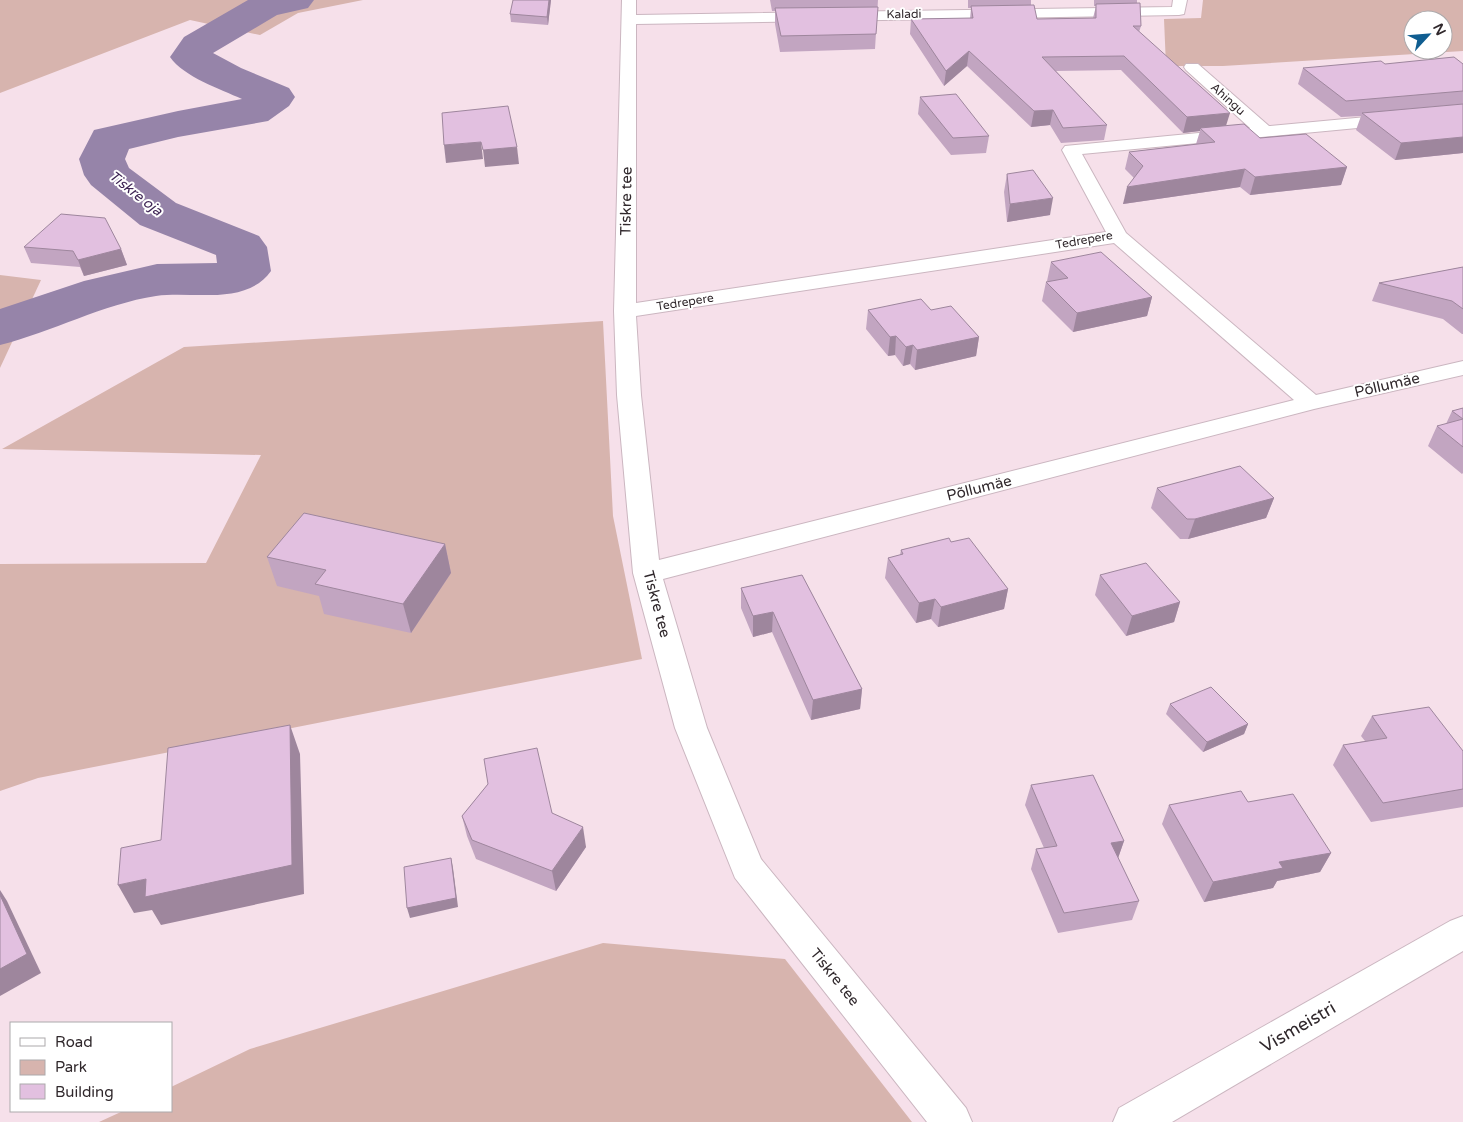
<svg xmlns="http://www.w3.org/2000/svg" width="1463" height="1122" font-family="'Varela Round',sans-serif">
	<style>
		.green { fill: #d7b4ae; fill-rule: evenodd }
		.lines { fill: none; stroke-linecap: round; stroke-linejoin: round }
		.river { fill: #9684a9; fill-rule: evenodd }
		.minor-casing { stroke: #cbb6c0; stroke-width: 2 }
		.minor { fill: #fff; fill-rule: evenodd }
		.wall { fill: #c2a5c1 }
		.shaded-wall { fill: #9e869d }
		.building { fill: #e2c0e0; stroke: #9e869d }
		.labels { text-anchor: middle; stroke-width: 4; stroke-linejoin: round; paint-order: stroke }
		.far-street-label { font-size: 12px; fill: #30282c; stroke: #fff }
		.far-water-label { font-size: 14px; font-style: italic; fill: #3f2555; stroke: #fff }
		.street-label { font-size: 15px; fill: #30282c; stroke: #fff }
		.near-street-label { font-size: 18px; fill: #30282c; stroke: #fff }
	</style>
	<rect width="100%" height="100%" fill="#f6e0ea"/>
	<g class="green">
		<polygon points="0,0 363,0 298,13 260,35 190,20 0,93"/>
		<path d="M1203,0h260v51l-240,15h-57l-2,-47 37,-1zM1413,20h30v30h-30z"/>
		<polygon points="0,275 41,280 0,368"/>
		<polygon points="603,321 613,516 642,659 38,778 0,791 0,564 206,563 261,455 2,449 184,347"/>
		<polygon points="603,943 785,959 912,1122 99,1122 123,1111 171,1111 171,1087 250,1049"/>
	</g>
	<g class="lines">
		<path class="river" d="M248,0h66l-6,8 -31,7 -64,38 28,15 48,20 6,9 -6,9 -21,15 -90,16 -49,12 -4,10 4,9 47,35 83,33 8,11 4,24c-25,35 -78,20 -115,25 -53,8 -104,36 -156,49v-36l84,-28 73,-17 60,-1 -1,-8 -76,-30 -49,-40 -7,-10 -5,-16 15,-29 84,-19 64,-12c-22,-10 -58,-22 -72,-42l14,-20z"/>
		<g class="minor-casing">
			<g id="minor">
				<path d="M622,0h14v15l536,-8 1,-7h14l-3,14 -5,1 -543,9v279l470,-71 -44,-82 3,-4 185,-18 -64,-58 -2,-3 2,-3h12l71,62 194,-18v10l-381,36 44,79 190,162 147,-34v14l-149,34 -651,170 44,149 54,131 205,249 6,14h-45l-192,-244 -60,-150 -42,-155 -16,-178 -3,-84zM1114,243l180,157 -635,160 -18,-165 -5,-79z"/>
				<polygon points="1463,916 1463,951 1172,1122 1113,1122 1119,1108 1450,921"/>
			</g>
		</g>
		<use href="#minor" class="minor"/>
	</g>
	<g class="wall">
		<polygon points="551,0 548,25 511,22 510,14"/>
		<polygon points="770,0 878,0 875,49 780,52 775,24 775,11 772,11"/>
		<polygon points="968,0 1031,0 1031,5 1037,19 1093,18 1096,6 1094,6 1094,0 1137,0 1137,3 1141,26 1139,32 1226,126 1260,138 1347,167 1341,185 1250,195 1240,187 1123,204 1134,178 1125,169 1129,152 1196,144 1200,131 1183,133 1121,70 1056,71 1107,125 1104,140 1061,143 1050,125 1031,127 967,66 944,86 910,34 911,19 970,19 971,8 968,8"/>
		<polygon points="1385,64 1463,64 1463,153 1395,160 1356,130 1361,116 1341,117 1298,84 1303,68"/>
		<polygon points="920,97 989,136 986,153 951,155 918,114"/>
		<polygon points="1007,174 1050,215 1007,222 1004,192"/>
		<polygon points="24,247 121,249 127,265 84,276 80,267 31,263"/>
		<polygon points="1051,262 1152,297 1147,316 1073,332 1042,301 1046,282 1049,282 1047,281"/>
		<polygon points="1463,267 1463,334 1462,334 1443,319 1372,301 1379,283"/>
		<polygon points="868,310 931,310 979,337 976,356 915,370 910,364 903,366 895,355 888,356 866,329"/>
		<polygon points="1463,408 1463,473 1462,474 1428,446 1437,426 1446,424 1452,411"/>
		<polygon points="1157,488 1274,498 1266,518 1188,539 1180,539 1151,508"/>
		<polygon points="951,542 1008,589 1004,609 938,627 931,619 916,623 885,578 888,558 900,555 901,550"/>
		<polygon points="445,544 451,573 411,633 324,614 319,596 277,586 267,557"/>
		<polygon points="802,575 862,689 860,709 811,720 772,632 753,637 741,608 741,588"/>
		<polygon points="1100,575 1180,602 1174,622 1126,636 1095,595"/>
		<polygon points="1170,704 1248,724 1244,734 1203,752 1166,714"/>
		<polygon points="1372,716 1463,751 1463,807 1371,822 1333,765 1343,745 1365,741 1361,736"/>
		<polygon points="488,784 552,813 586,847 556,891 476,859 467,836 462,816"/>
		<polygon points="1031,785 1124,841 1118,858 1139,901 1132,920 1058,933 1031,869 1036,849 1044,848 1025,805"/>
		<polygon points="1248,802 1331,853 1320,872 1277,881 1273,888 1204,902 1162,824 1169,805"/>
	</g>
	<g class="shaded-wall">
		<polygon points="549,0 551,0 548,25 547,17"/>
		<polygon points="969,51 967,66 944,86 946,71"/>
		<polygon points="1053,110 1050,125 1031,127 1034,111"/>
		<polygon points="1230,113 1225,129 1200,128 1200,131 1183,133 1187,117"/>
		<polygon points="1463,137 1463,153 1395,160 1401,143"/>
		<polygon points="481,142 483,159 446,163 444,145"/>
		<polygon points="517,147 519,164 485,167 483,150"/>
		<polygon points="1347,167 1341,185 1250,195 1255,177"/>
		<polygon points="1245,169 1240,187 1123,204 1127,187"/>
		<polygon points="1053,198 1050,215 1007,222 1010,204"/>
		<polygon points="121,249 127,265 84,276 78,260"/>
		<polygon points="1152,297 1147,316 1073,332 1077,313"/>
		<polygon points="896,336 895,355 888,356 890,337"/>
		<polygon points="979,337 976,356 915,370 917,350"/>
		<polygon points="913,345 910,364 903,366 906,347"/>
		<polygon points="1274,498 1266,518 1188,539 1195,519"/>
		<polygon points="445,544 451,573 411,633 403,604"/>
		<polygon points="1008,589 1004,609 938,627 941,607"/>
		<polygon points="935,599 931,619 916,623 919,603"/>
		<polygon points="1180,602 1174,622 1126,636 1132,616"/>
		<polygon points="773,612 772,632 753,637 753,616"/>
		<polygon points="862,689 860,709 811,720 813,700"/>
		<polygon points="1248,724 1244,734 1203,752 1207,742"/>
		<polygon points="290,725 300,754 304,894 161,925 152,910 134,913 118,885 146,879"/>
		<polygon points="583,827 586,847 556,891 552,871"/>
		<polygon points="1124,841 1117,861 1111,843"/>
		<polygon points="1331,853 1320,872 1277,881 1273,888 1204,902 1213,882 1279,862"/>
		<polygon points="451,858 453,868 458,907 410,918 407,908"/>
		<polygon points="0,890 7,901 41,973 0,996"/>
	</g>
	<g class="building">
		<polygon points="513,0 549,0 547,17 510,14"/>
		<polygon points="1140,3 1141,26 1133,26 1230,113 1187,117 1124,56 1042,57 1107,125 1063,128 1053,110 1034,111 969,51 946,71 911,19 973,18 971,6 1034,5 1037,19 1096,18 1096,4"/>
		<polygon points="878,7 876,34 781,36 775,8"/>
		<polygon points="1454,57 1463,64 1463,91 1346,101 1303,68 1381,61 1385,64"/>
		<polygon points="956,94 989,136 953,138 920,97"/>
		<polygon points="1463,104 1463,137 1401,143 1362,113"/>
		<polygon points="508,106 517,147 483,150 481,142 444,145 442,113"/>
		<polygon points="1244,124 1260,138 1306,134 1347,167 1255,177 1245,169 1127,187 1143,166 1129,152 1215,142 1200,128"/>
		<polygon points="1033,170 1053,198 1010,204 1007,174"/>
		<polygon points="61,214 105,218 121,249 78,260 73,251 24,247"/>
		<polygon points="1101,252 1152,297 1077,313 1046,282 1068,278 1051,262"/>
		<polygon points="1463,267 1463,309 1452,301 1379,283"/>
		<polygon points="921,299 931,310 951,306 979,337 917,350 913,345 906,347 896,336 890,337 868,310"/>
		<polygon points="1463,408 1463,419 1452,411"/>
		<polygon points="1463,419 1463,447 1437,426"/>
		<polygon points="1240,466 1274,498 1195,519 1187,519 1157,488"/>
		<polygon points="304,513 445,544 403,604 315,584 326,570 267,557"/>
		<polygon points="949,538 951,542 969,538 1008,589 941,607 935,599 919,603 888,558 903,554 901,550"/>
		<polygon points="1146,563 1180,602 1132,616 1100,575"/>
		<polygon points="802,575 862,689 813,700 773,612 753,616 741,588"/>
		<polygon points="1211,687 1248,724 1207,742 1170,704"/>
		<polygon points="1429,707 1463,751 1463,789 1383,803 1343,745 1387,738 1372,716"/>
		<polygon points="290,725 292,865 145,897 146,879 118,885 121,848 161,840 168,748"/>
		<polygon points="537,748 552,813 583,827 552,871 472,840 462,816 488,784 484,759"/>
		<polygon points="1093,775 1124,841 1111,843 1139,901 1064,913 1036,849 1057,846 1031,785"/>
		<polygon points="1241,791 1248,802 1293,794 1331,853 1279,862 1283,868 1213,882 1169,805"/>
		<polygon points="451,858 456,898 407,908 404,867"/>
		<polygon points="0,895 27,954 0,969"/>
	</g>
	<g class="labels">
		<g class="far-street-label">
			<text transform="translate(904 14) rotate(-1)" y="4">Kaladi</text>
			<text transform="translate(1228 99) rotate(42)" y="4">Ahingu</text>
			<text transform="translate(1084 240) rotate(-10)" y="4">Tedrepere</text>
			<text transform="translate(685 302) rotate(-9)" y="4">Tedrepere</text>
		</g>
		<g class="far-water-label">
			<text transform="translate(136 193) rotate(38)" y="5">Tiskre oja</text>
		</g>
		<g class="street-label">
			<text transform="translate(626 201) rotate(-89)" y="5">Tiskre tee</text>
			<text transform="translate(1387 385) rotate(-13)" y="5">Põllumäe</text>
			<text transform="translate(979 488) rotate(-14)" y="5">Põllumäe</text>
			<text transform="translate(657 604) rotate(75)" y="5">Tiskre tee</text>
			<text transform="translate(835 977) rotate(51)" y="5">Tiskre tee</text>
		</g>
		<g class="near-street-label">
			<text transform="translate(1298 1027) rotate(-30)" y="6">Vismeistri</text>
		</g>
	</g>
	<rect x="10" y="1022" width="162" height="90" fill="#ffffff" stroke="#aca9ab"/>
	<rect x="20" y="1038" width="25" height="8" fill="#ffffff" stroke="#aca9ab"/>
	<text x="55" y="1047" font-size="15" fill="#30282c">Road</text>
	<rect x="20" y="1060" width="25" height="15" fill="#d7b4ae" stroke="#aca9ab"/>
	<text x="55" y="1072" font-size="15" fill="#30282c">Park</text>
	<rect x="20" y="1084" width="25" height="15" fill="#e2c0e0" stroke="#aca9ab"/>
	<text x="55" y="1097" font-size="15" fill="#30282c">Building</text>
	<g transform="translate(1428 35) rotate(64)"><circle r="24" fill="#ffffff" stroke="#aca9ab"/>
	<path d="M0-4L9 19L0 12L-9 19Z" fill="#105e91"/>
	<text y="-8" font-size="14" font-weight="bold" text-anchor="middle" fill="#30282c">N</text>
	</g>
</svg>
